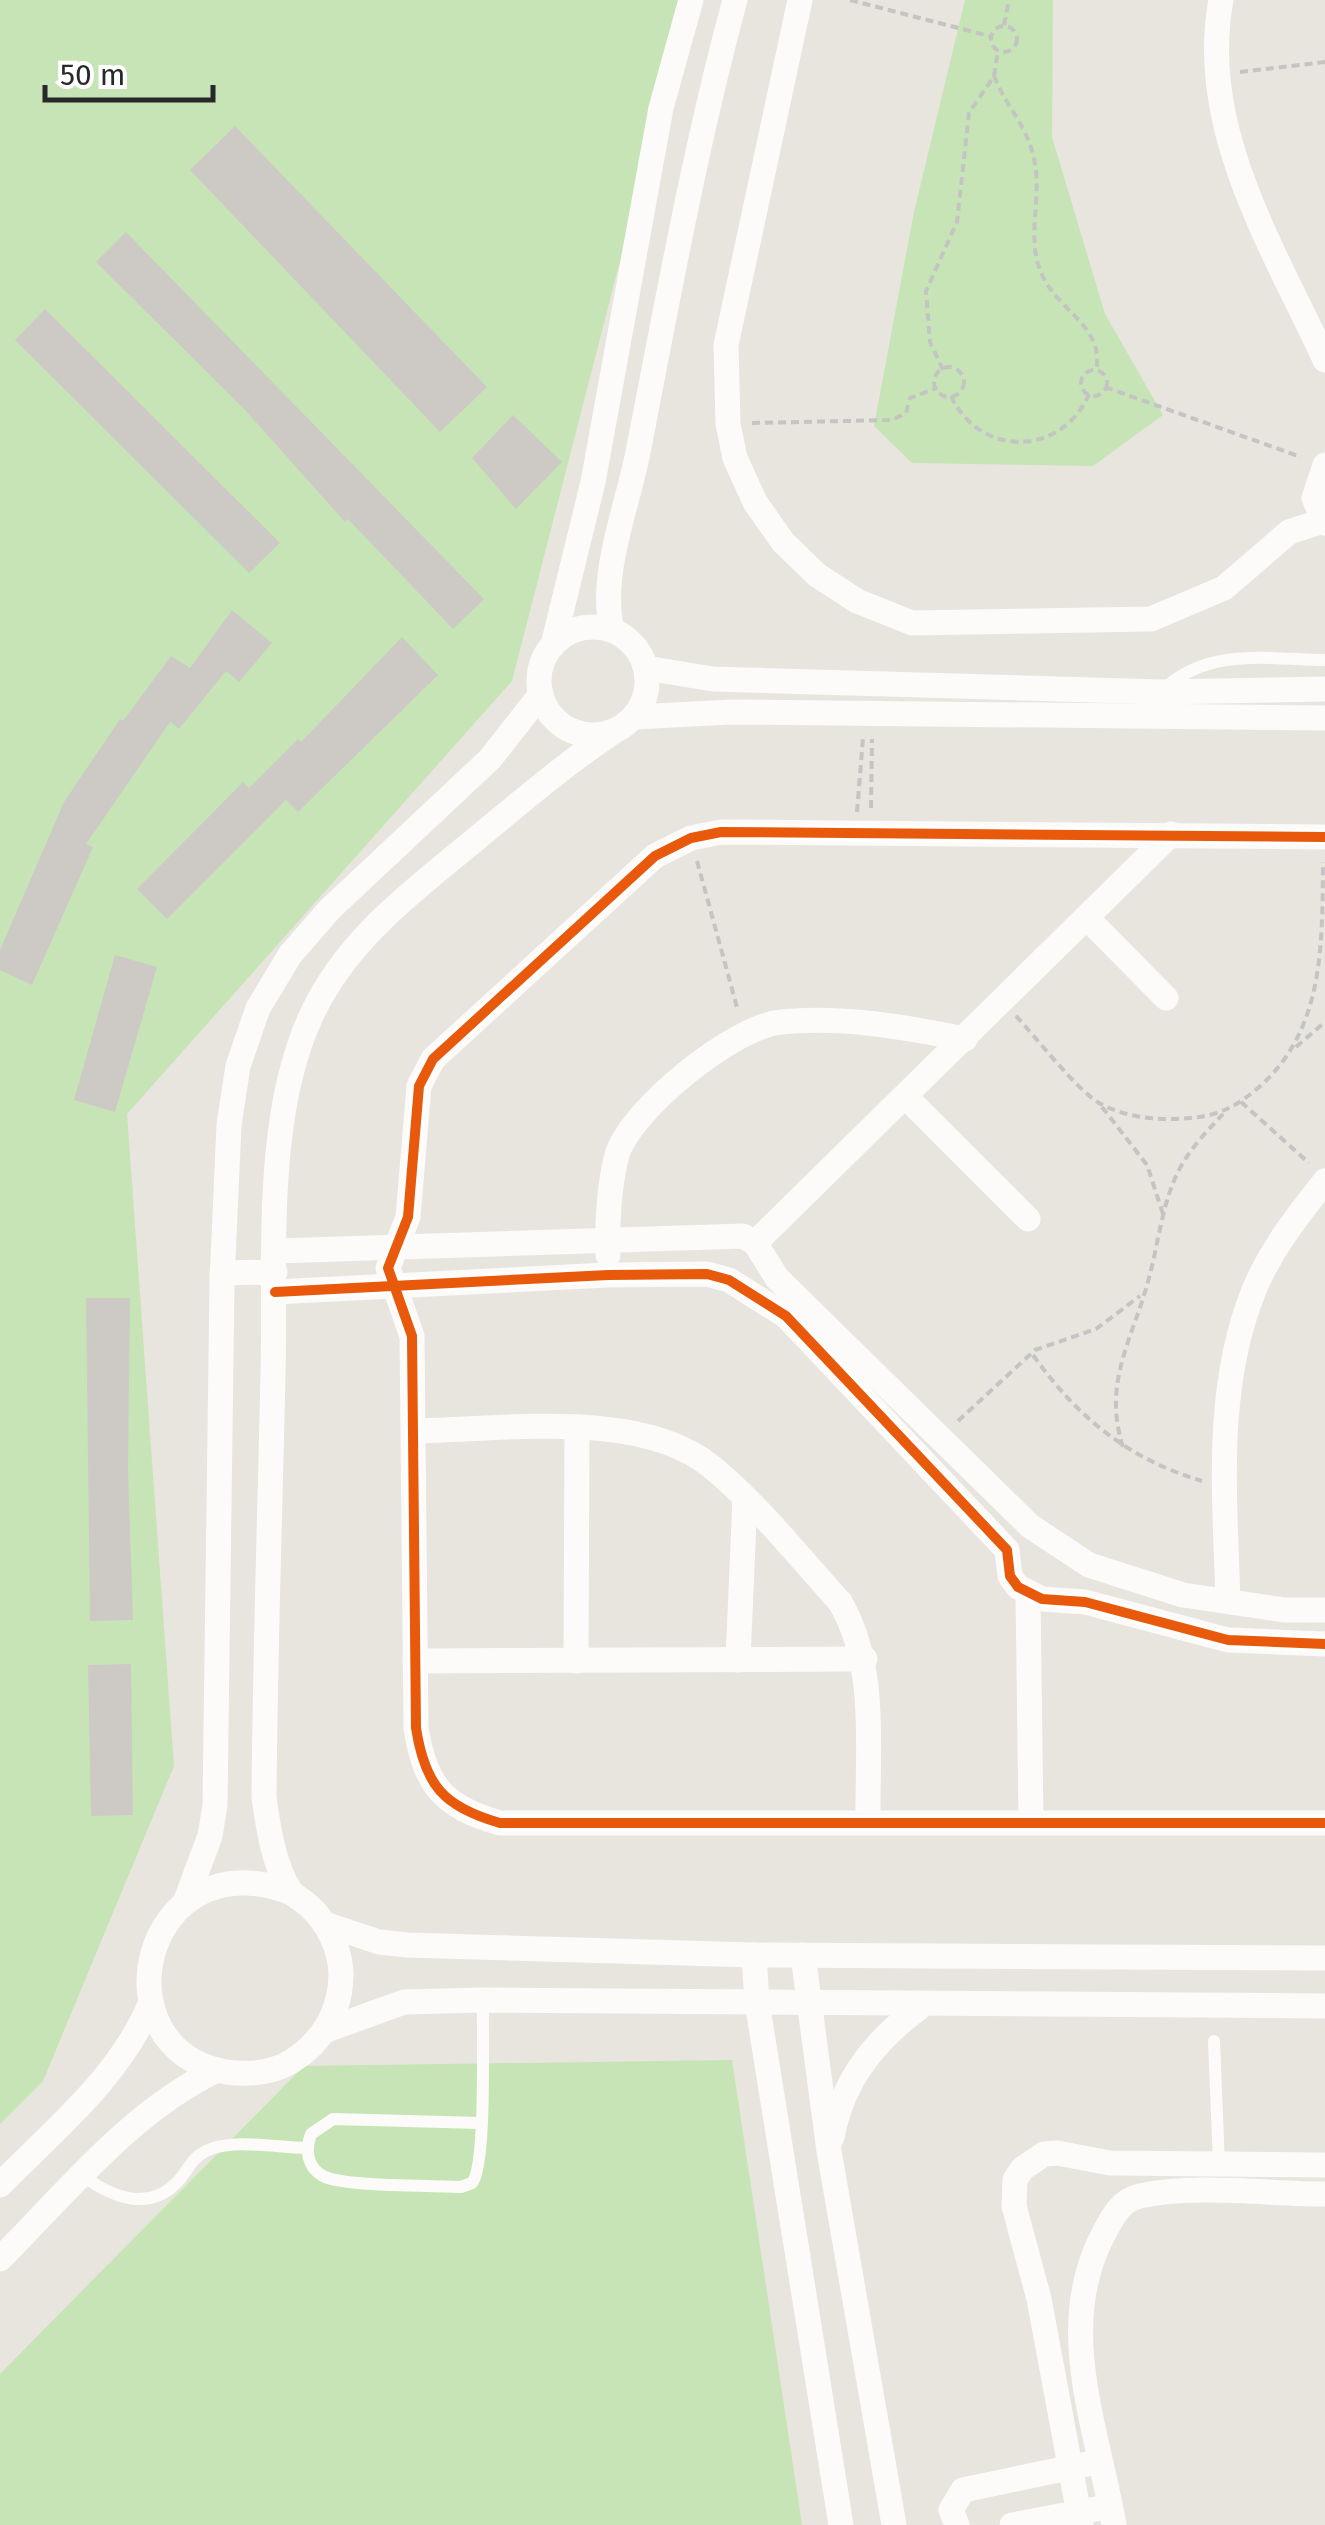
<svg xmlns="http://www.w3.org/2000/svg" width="1325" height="2525" font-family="'Fira Sans',sans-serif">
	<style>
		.green { fill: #c7e4b6 }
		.building { fill: #cdcac5 }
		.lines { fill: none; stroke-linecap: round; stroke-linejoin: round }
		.path { stroke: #c4c4c3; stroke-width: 4; stroke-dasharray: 8 5; stroke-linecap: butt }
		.lane { stroke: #fcfbfa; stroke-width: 12 }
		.street { stroke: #fcfbfa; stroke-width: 25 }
		.cycleway-casing { stroke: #fff; stroke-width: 16 }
		.cycleway { stroke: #e8590c; stroke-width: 10 }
	</style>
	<rect width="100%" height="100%" fill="#e8e4de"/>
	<g class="green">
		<polygon points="0,0 687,0 512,681 127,1114 174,1766 43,2081 0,2124"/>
		<polygon points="965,0 1053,0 1052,137 1105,314 1163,415 1093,466 912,463 874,426 914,212"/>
		<polygon points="732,2060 802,2525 0,2525 0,2374 304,2066"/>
	</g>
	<g class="building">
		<polygon points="235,126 487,387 440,432 190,170"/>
		<polygon points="126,232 484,599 453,629 348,519 345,522 245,410 96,262"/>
		<polygon points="45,309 280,543 249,573 15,340"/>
		<polygon points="513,415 562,462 516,509 472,458"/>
		<polygon points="232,610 272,643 239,682 226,671 179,729 170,722 86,844 93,847 32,985 0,970 0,950 64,802 120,719 123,721 171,656 190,668"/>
		<polygon points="402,637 438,675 298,812 286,800 167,919 137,889 243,782 249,788 298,739 301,742"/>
		<polygon points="115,955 157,967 115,1112 74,1100"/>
		<polygon points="86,1298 130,1298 128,1470 133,1620 90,1621"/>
		<polygon points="131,1664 133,1815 91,1816 88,1665"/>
	</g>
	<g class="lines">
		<g class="path">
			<polyline points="850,0 993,37"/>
			<polyline points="1004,25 1009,0"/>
			<circle cx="1004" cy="39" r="13"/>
			<polyline points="1240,72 1325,62"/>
			<path d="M994,76c11,29 34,51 40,83 9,39 -9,78 8,116 16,36 63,51 54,96"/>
			<circle cx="949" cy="382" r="15"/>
			<circle cx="1094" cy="383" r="13"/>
			<polyline points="943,370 930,342 926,291 957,222 969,113 994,76 998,51"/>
			<polyline points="1105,387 1301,457"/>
			<path d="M951,396c29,62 111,61 138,-2"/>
			<polyline points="752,423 892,420 906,413 910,398 937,388"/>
			<polyline points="871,808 872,739"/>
			<polyline points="857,812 863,738"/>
			<polyline points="697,861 738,1011"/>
			<path d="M1016,1016c20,21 62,76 85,88 26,14 60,17 89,14 28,-2 47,-12 68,-30 67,-58 64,-144 65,-226"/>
			<polyline points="1296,1047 1325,1022"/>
			<polyline points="1241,1102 1309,1163"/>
			<polyline points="1102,1107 1147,1165 1163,1214"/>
			<path d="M1033,1355c44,62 95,104 169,126"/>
			<polyline points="958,1421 1035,1350 1096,1329 1140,1296"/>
			<path d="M1123,1447c-21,-65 10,-108 26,-169 9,-33 13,-73 28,-104 11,-23 28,-41 46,-60"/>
		</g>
		<g class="lane">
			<path d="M1162,691c44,-44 106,-32 163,-31"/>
			<polyline points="1214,2041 1219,2164"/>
			<path d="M480,2123l-147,-4 -22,15c-6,16 -4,33 12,42 20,11 110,9 138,11l11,-4c15,-18 10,-151 11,-183"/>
			<path d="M83,2176c30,22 68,37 97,3 9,-11 13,-22 26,-28 27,-13 72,-3 101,-3"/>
		</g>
		<g class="street">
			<polyline points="800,0 726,345 728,424 735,458 755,502 783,542 817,575 857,601 912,623 1151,619 1224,588 1289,532 1323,521"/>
			<path d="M1221,0c-24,128 52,247 104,360"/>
			<polyline points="1325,465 1314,498 1325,523"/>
			<circle cx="593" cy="681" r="54"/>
			<path d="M612,630c-13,-53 14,-120 25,-173 30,-153 57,-306 98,-457"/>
			<polyline points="553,645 593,482 661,108 691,0"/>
			<polyline points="646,668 713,679 1161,692 1325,689"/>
			<polyline points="634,717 732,712 1325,718"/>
			<path d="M1325,837l-604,-5 -30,6 -36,18 -222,203 -14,27 -11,131 -20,51 24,68 4,392c9,58 28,79 84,95h825"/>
			<polyline points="1087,918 1166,998"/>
			<polyline points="906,1097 1028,1219"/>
			<polyline points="755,1243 1171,834"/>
			<polyline points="276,1251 743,1236 755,1243 777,1278 1030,1526 1089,1565 1183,1595 1284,1610 1325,1610"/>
			<path d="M608,1255c-1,-30 1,-71 9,-100 13,-45 117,-129 164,-133 61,-6 124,5 184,17"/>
			<polyline points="222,1273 275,1272"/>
			<polyline points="275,1292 608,1275 707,1274 729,1280 786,1316 1007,1550 1010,1576 1018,1587 1042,1599 1085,1602 1228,1640 1325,1644"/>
			<path d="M414,1431c89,-1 228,-23 299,37 47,39 86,89 127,134 38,65 27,146 28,220"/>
			<polyline points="1028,1595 1031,1821"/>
			<path d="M1228,1601c-3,-104 -14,-212 26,-311 17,-41 44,-75 71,-109"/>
			<polyline points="738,1660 745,1498"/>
			<polyline points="415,1661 865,1659"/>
			<polyline points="576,1661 577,1429"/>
			<path d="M292,1893c-150,-58 -198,156 -66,179 23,3 47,1 66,-11 32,-20 49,-51 49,-88 -1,-25 -14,-51 -32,-67 -5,-5 -13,-9 -18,-14 -17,-25 -23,-65 -27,-95 1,-141 6,-283 9,-424 3,-113 -10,-255 39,-359 35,-75 102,-124 164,-175 45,-37 89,-75 137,-107"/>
			<polyline points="186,1900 210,1836 215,1805 222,1282 229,1125 238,1066 258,1008 290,955 329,910 490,759 541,694"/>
			<polyline points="325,1924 379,1942 407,1945 754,1955 1325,1958"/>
			<polyline points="754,1955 757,2002 841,2525"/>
			<polyline points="803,1955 829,2151 894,2525"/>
			<polyline points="324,2031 404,2002 483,2000 1325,2006"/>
			<path d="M832,2137c11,-59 45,-99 92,-133"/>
			<path d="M0,2185c56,-57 120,-108 151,-183"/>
			<path d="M0,2259c67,-67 130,-147 217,-189"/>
			<polyline points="957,2525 951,2510 963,2490 1087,2464"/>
			<polyline points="1012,2525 1096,2509"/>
			<polyline points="1081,2525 1039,2299 1014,2206 1015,2180 1022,2169 1044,2154 1057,2153 1110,2163 1325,2165"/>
			<path d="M1114,2525c-17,-98 -60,-199 -10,-292 9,-17 17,-33 36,-37 55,-12 129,-2 185,-2"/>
		</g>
		<g class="cycleway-casing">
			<g id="cycleway">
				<path d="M1325,837l-604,-5 -30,6 -36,18 -222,203 -14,27 -11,131 -20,51 24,68 4,392c9,58 28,79 84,95h825"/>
				<polyline points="275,1292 608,1275 707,1274 729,1280 786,1316 1007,1550 1010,1576 1018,1587 1042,1599 1085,1602 1228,1640 1325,1644"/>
			</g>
		</g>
		<use href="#cycleway" class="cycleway"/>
	</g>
	<path d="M45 85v15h168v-15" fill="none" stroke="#292929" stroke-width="5"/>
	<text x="60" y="85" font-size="30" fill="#292929" stroke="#ffffff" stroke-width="8" paint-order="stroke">50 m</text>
</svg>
